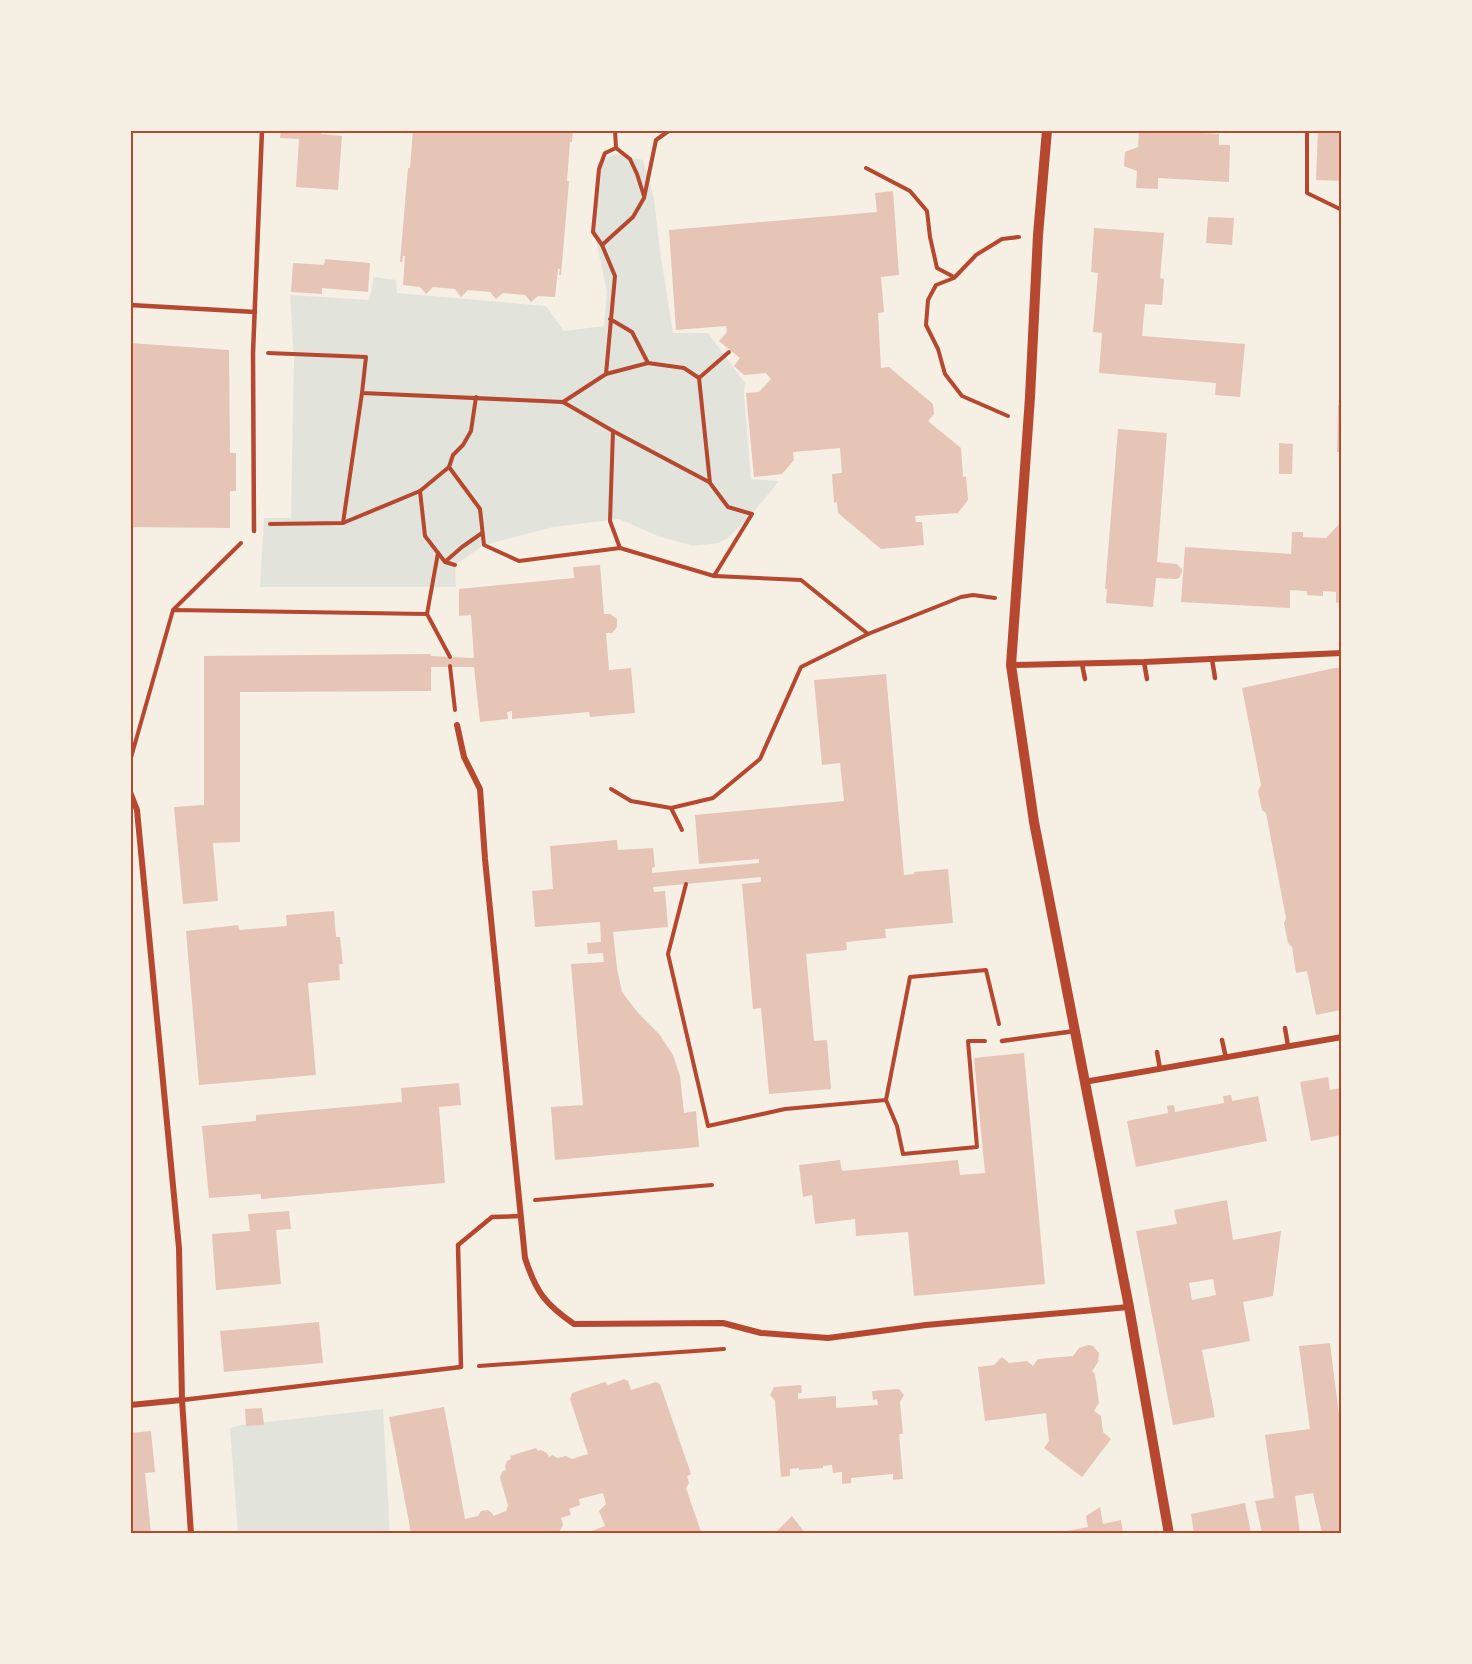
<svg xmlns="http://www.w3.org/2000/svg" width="1472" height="1664" font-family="Signika,sans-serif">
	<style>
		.green { fill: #e2e4dc }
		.building { fill: #e6c5b7; fill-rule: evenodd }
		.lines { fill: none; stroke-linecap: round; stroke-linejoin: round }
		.path { stroke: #b5482f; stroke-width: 4 }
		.service { stroke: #b5482f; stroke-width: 4.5 }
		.minor { stroke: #b5482f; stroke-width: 6 }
		.tertiary { stroke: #b5482f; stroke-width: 10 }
		.neatline { fill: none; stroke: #b5482f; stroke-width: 2 }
	</style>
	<rect width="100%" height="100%" fill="#f6efe4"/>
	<g class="green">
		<polygon points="615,154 643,160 654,198 660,251 673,333 708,333 745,383 744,394 751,479 779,481 752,514 728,538 719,543 693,546 658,536 619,519 553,527 484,545 455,565 456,587 260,587 264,518 291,518 294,360 290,295 369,300 374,277 396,280 397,293 546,306 564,331 604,326 607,292 595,235 597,163"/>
		<polygon points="383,1409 390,1533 238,1533 230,1428 241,1425"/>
	</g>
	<g class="building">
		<polygon points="281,130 322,130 321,134 342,136 338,190 296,187 299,139 280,138"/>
		<polygon points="413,130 573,130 572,142 570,142 567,181 569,181 561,275 559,275 560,269 558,269 555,297 538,296 531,302 525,295 503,293 496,299 490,292 468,290 461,297 455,289 433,287 426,294 420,287 403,285 405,256 403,256 402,262 400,262 408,168 410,168"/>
		<polygon points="1139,130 1219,134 1219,145 1230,145 1229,182 1158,178 1158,189 1136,188 1137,171 1124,166 1125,152 1138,147"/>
		<polygon points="1318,130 1341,130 1341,181 1316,180"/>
		<polygon points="893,191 899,275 881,277 884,312 878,313 881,368 889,367 933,404 934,414 928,421 961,448 963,477 966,476 968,500 958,513 915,516 916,522 922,522 924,545 881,549 838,513 837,502 834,503 832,474 842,473 840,448 793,452 794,460 782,474 754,477 746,393 759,392 771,379 766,373 744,375 734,366 740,358 719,341 727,332 726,326 676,330 669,230 877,212 875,193"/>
		<polygon points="1208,217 1234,218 1232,245 1206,243"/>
		<polygon points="1094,228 1164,233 1160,278 1164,279 1162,305 1145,304 1142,336 1245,344 1240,397 1215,395 1216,383 1099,373 1102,333 1093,332 1098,273 1091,272"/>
		<polygon points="325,259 370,263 368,292 322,288 322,294 291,292 293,263 324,265"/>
		<polygon points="130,343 229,350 230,453 236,453 236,491 230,491 230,528 130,527"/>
		<polygon points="1338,405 1341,406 1341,452 1337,452"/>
		<polygon points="1118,429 1167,433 1157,562 1177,564 1182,569 1182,572 1179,578 1176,579 1156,578 1153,607 1106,603 1107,589 1105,589"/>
		<polygon points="1279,443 1293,444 1292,474 1279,474"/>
		<polygon points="1341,522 1341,602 1336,603 1336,592 1323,591 1323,596 1307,595 1307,591 1290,590 1290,608 1181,602 1185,547 1291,554 1292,532 1303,532 1303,537 1326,538"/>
		<polygon points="600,565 604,614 610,614 617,619 617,627 612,633 606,633 609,670 631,668 635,713 590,717 589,712 512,719 512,711 507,712 508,719 480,722 474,667 431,667 431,691 240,692 240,842 213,843 218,901 183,904 174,807 204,805 204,656 430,654 431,656 474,658 471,615 459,616 459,589 574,578 573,567"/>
		<polygon points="1335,668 1341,668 1341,1010 1316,1015 1307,971 1296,973 1292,947 1288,943 1284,923 1286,918 1266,813 1262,810 1258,791 1261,785 1242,688"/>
		<polygon points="886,674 904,875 914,874 914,872 948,869 953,923 885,929 886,938 846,942 847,950 806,954 814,1041 827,1040 831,1089 769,1094 761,1008 753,1009 742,884 761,882 761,877 653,887 654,892 665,891 668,927 613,932 617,968 622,992 639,1014 659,1034 673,1055 680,1076 684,1113 696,1111 699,1147 555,1160 551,1107 583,1105 571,964 604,962 603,953 588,954 587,943 601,942 600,922 535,927 532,891 553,889 550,846 617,840 618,850 653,848 655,867 652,868 652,873 759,863 759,859 699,864 695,815 844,801 840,763 822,765 814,680"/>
		<polygon points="334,911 336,937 340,937 343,964 339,964 340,980 308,983 316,1075 199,1085 186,931 238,925 239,930 287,926 286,915"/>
		<polygon points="1024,1053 1045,1284 914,1296 908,1232 856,1236 855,1219 815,1224 812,1195 803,1197 799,1165 840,1160 842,1171 958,1160 960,1175 985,1173 974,1058"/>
		<polygon points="1328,1077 1330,1090 1341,1088 1341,1135 1311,1141 1300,1082"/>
		<polygon points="459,1083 461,1105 439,1107 445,1183 261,1199 261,1194 209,1198 202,1126 256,1121 256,1115 402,1102 401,1088"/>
		<polygon points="1231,1095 1232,1101 1258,1096 1267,1141 1136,1167 1127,1121 1168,1113 1167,1106 1174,1105 1175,1112 1224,1103 1223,1096"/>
		<path d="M1227,1200l6,40 48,-9 -8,65 -30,6 7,39 -48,9 13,67 -42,8 -37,-194 41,-7 -3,-14zM1213,1279l3,16 -24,5 -3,-17z"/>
		<polygon points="289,1211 291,1229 276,1230 281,1284 216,1290 212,1234 250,1231 248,1214"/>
		<polygon points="1339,1301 1341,1301 1341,1327 1340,1327"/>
		<polygon points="319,1322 323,1363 224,1372 220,1331"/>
		<polygon points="1330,1343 1341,1432 1341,1533 1322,1533 1313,1493 1295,1496 1300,1533 1262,1533 1255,1501 1274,1498 1265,1435 1310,1429 1299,1346"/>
		<polygon points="1088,1345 1093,1346 1099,1353 1098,1362 1092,1371 1095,1374 1099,1403 1094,1411 1101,1416 1103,1432 1111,1439 1082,1477 1044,1448 1049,1441 1046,1413 985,1421 978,1367 994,1365 1002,1357 1009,1363 1027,1361 1033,1366 1038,1359 1073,1356 1079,1348"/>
		<polygon points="624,1379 628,1381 631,1390 656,1382 660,1384 691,1474 687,1476 689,1483 686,1488 701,1532 697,1533 586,1533 605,1526 599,1511 606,1504 603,1493 579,1499 580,1505 569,1509 571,1515 561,1518 563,1525 559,1532 555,1533 411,1533 389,1417 444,1407 465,1519 478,1516 481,1511 488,1510 492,1513 493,1516 506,1511 508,1505 500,1478 502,1472 506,1470 505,1466 507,1461 511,1459 510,1456 536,1448 538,1451 541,1450 547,1453 549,1457 552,1455 558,1458 566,1456 572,1459 588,1454 570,1399 572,1393 605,1382 608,1385"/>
		<polygon points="801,1385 802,1393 798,1393 798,1399 836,1396 836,1408 878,1405 877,1399 873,1400 872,1391 899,1389 904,1395 900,1402 903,1434 899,1434 903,1479 893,1480 893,1474 851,1478 851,1483 842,1484 842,1472 833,1473 832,1465 823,1466 823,1468 799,1470 799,1468 790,1469 790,1476 781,1477 775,1401 770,1395 774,1387"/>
		<polygon points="262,1408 264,1425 246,1426 245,1409"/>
		<polygon points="151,1431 155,1472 145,1473 151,1533 130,1533 130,1433"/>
		<polygon points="1245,1503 1251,1533 1194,1533 1191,1514"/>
		<polygon points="1100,1507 1103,1524 1121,1520 1123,1533 1067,1533 1066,1531 1088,1527 1086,1516"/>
		<polygon points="792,1516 805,1533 775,1533"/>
	</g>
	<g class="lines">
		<g class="path">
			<polyline points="615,130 616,148 630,159 637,174 644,196"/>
			<polyline points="1307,130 1307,193 1342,210"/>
			<polyline points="616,148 605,153 599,169 593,232 602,245 615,276 606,374 563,402 613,431 610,521 620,548"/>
			<polyline points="866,168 910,191 927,211 930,237 937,268 954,277"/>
			<polyline points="602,245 633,217 644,198 656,140 670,130"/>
			<polyline points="610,319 632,332 648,363"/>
			<polyline points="268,353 366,357 362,393 563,402"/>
			<polyline points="699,378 729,352"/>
			<polyline points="476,397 471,431 463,445 453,455 449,467 480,509 484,545 519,561 620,548 714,576 752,514 728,507 710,483 699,378 684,368 648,363 606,374"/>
			<polyline points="1008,416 962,396 945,374 938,349 926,325 928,300 936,285 954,278 976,255 1002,239 1019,237"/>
			<polyline points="613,431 709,482"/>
			<polyline points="420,491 425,536 445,562 455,565"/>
			<polyline points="343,523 362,393"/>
			<polyline points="270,524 343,523 420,491 449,467"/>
			<polyline points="446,561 462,547 482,533"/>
			<polyline points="714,576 801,580 868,634 961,597 973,595 995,598"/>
			<polyline points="174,609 241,543"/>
			<polyline points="427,614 450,657"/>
			<polyline points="450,666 455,710"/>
			<polyline points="130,761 173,610 427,614 438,553"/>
			<polyline points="611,789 631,801 671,808 682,830"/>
			<polyline points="671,808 713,798 760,759 801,667 868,634"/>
			<polyline points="686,884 668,954 708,1126 785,1109 886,1100 910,977 986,970 999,1024"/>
			<polyline points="886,1100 897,1126 903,1154 977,1147 968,1041 985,1041"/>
			<polyline points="535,1200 712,1185"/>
			<polyline points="479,1366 724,1349"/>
		</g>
		<g class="service">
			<polyline points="130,305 255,312"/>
			<polyline points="254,531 253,353 262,130"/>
			<polyline points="1212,659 1215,678"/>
			<polyline points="1144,662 1147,679"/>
			<polyline points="1082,664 1085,679"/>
			<polyline points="1285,1028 1288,1046"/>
			<polyline points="1222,1040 1226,1058"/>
			<polyline points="1002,1041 1075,1031"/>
			<polyline points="1157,1052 1160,1069"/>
			<polyline points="182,1400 461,1367 458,1245 492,1217 521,1216"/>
		</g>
		<g class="minor">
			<polyline points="1011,665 1144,662 1342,653"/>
			<path d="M457,725l7,32 16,32 5,70 40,399c11,34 20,46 49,66l149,-1 38,10 67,5 98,-13 203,-18"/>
			<polyline points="130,792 137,810 179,1248 182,1400 191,1534"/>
			<polyline points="1084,1082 1342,1037"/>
			<polyline points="130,1405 182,1400"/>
		</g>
		<polyline class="tertiary" points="1047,130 1038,235 1030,397 1011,665 1034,822 1129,1307 1169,1534"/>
	</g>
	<rect width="1472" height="1664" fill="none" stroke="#f6efe4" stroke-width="264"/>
	<rect x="132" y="132" width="1208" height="1400" class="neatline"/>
</svg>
